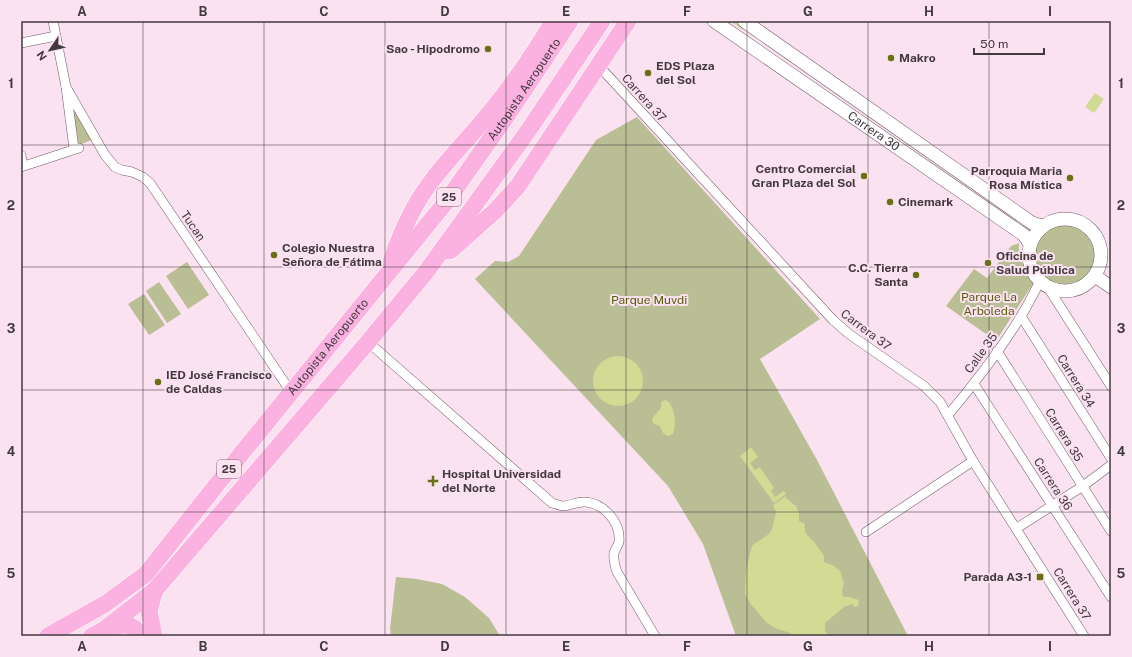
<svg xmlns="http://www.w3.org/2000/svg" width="1132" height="657" font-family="'Public Sans',sans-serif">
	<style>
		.green { fill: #b9be95 }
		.water { fill: #d2da94 }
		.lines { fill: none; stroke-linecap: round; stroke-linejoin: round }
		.stream { stroke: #d2da94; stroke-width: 3 }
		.street-casing { stroke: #705b68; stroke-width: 10 }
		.secondary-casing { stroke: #705b68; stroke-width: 14 }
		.highway-casing { stroke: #fff; stroke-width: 18 }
		.street { stroke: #fff; stroke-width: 9 }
		.secondary { stroke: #fff; stroke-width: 13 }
		.highway { stroke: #fbb2e0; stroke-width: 17 }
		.grid { fill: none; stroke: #42393e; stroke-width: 1; stroke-opacity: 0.55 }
		.poi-dot { fill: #6a7016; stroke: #fbe2f1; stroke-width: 1.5 }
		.labels { text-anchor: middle; stroke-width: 4; stroke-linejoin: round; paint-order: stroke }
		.shield { fill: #fbe2f1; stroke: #7a6c74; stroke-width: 1 }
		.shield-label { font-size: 11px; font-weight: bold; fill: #42393e }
		.poi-label { font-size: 12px; font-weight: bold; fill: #42393e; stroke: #fbe2f1; text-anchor: start }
		.street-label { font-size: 12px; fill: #42393e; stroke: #fbe2f1 }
		.park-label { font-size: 12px; fill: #585d0d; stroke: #fbe2f1 }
		.neatline { fill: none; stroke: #42393e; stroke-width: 1.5 }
		.grid-label { font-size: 13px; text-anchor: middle; font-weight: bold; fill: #42393e }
	</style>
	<rect width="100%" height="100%" fill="#fbe2f1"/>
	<g class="green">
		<polygon points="75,107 94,139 79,145 73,113"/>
		<polygon points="637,117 820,319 760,359 817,460 908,636 736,636 703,544 668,486 475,279 495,261 508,262 519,256 596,140"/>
		<circle cx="1065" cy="256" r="31"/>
		<path d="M1019,243c-1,18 5,25 15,39l-38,59 -50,-35 28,-37 13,9 24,-32z"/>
		<polygon points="187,262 209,295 188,309 166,276"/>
		<polygon points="159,282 181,314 167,323 146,291"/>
		<polygon points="144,294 165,325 149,335 128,304"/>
		<polygon points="396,577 417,579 442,584 465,597 489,618 500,636 391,636 390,629"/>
	</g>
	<g class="water">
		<polygon points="1095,93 1104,99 1094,113 1085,107"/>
		<circle cx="618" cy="381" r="25"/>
		<path d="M665,400c10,3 12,26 8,34l-5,2 -5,-3 -3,-7 -6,-2 -2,-4 1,-3 8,-9v-6z"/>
		<polygon points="751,447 758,457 750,463 755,470 760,467 774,488 771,491 775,497 784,491 786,494 774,503 740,456"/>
		<path d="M786,496v2l11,9v3l2,2v9l6,3c-1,12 2,10 9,18 3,4 7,9 10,14v6l10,4 6,5 4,12 -2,9 1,5h6l10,3 -1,6 -4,1 -2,-3 -8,3 -19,16v8l5,5h-37l-3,-3 -15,-5 -8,-5 -17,-20 -5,-9 1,-22 5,-23 2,-4 16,-11 3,-5 4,-17 -3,-7z"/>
	</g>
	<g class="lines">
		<polyline class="stream" points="733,21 743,28"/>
		<g class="street-casing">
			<g id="street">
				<polyline points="53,21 66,87 74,149"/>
				<polyline points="21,43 56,36"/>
				<polyline points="599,66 833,320 849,334 924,386 940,402 973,461 1084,636"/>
				<polyline points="66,87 105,155 115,167 122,170 132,172 143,177 150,183 291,392"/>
				<polyline points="21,155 23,166"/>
				<polyline points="21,167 79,148"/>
				<polyline points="1047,286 1111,386"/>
				<polyline points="1021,316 1111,458"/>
				<path d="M368,342l184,161c4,1 9,3 12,3 8,-1 14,-5 22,-4 18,2 35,20 33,40 -1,4 -4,7 -5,11 -1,7 1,13 3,19l38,64"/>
				<polyline points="997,351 1111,531"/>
				<polyline points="974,384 1111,597"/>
				<path d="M948,415c26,-31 52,-64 73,-99 7,-11 13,-23 19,-35"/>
				<polyline points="1017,528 1083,486 1111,465"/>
				<polyline points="866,532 973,461"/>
			</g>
		</g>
		<g class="secondary-casing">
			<g id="secondary">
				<path id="s1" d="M714,21l310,214 6,9"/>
				<polyline points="744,21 1032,223 1042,226"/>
				<circle cx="1065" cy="255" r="36"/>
				<polyline points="1095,276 1111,287"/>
			</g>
		</g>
		<g class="highway-casing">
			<g id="highway">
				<polyline points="450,251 495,211 518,186 628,21"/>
				<path d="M390,265c10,-31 23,-61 44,-87 19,-25 42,-47 61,-72 22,-26 40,-56 59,-85"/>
				<path d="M107,629c15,-5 25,-8 34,7"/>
				<path id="s2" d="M48,636l57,-32 41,-30 95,-120 205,-252 60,-85 64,-96"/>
				<polyline points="92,636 105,629 155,590 368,342 426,272 528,131 602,21"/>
				<polyline points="154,636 149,611 155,590"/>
			</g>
		</g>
		<use href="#street" class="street"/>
		<use href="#secondary" class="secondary"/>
		<use href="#highway" class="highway"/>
	</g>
	<path class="grid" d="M143,21v615M264,21v615M385,21v615M506,21v615M626,21v615M747,21v615M868,21v615M989,21v615M21,145h1090M21,267h1090M21,390h1090M21,512h1090"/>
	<g class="poi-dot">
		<circle cx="488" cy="49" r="4"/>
		<circle cx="891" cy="58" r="4"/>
		<circle cx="648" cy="73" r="4"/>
		<circle cx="864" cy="176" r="4"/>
		<circle cx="1070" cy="178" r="4"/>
		<circle cx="890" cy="202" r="4"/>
		<circle cx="274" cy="255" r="4"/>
		<circle cx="988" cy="263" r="4"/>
		<circle cx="916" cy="275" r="4"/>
		<circle cx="158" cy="382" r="4"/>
		<path d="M431 475h4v4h4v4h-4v4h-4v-4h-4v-4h4z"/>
		<rect x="1036" y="573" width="8" height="8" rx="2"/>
	</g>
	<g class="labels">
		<g class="shield">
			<rect x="437" y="188" width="24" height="18" rx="3"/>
			<rect x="217" y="460" width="24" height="18" rx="3"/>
		</g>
		<g class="shield-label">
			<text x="449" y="201">25</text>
			<text x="229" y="473">25</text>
		</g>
		<g class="poi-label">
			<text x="480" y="53" text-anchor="end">Sao - Hipodromo</text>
			<text x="899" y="62">Makro</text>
			<text x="656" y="70">EDS Plaza<tspan x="656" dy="14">del Sol</tspan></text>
			<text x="856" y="173" text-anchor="end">Centro Comercial<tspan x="856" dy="14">Gran Plaza del Sol</tspan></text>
			<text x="1062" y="175" text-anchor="end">Parroquia Maria<tspan x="1062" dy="14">Rosa Mística</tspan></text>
			<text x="898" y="206">Cinemark</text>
			<text x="282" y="252">Colegio Nuestra<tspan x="282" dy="14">Señora de Fátima</tspan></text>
			<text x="996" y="260">Oficina de<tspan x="996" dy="14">Salud Pública</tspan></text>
			<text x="908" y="272" text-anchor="end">C.C. Tierra<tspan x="908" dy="14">Santa</tspan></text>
			<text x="166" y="379">IED José Francisco<tspan x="166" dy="14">de Caldas</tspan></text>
			<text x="442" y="478">Hospital Universidad<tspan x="442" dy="14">del Norte</tspan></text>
			<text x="1032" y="581" text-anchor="end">Parada A3-1</text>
		</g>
		<g class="street-label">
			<text dy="4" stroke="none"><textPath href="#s2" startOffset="731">Autopista Aeropuerto</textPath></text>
			<text transform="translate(644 98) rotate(48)" y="4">Carrera 37</text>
			<text dy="4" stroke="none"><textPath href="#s1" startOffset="194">Carrera 30</textPath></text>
			<text transform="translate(193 226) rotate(56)" y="4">Tucan</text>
			<text transform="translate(866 330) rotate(37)" y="4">Carrera 37</text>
			<text dy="4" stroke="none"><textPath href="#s2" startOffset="407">Autopista Aeropuerto</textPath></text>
			<text transform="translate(981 353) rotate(-54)" y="4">Calle 35</text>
			<text transform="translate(1076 381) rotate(58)" y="4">Carrera 34</text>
			<text transform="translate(1064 435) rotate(58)" y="4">Carrera 35</text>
			<text transform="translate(1053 484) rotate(57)" y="4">Carrera 36</text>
			<text transform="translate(1072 594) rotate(58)" y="4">Carrera 37</text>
		</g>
		<g class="park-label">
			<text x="989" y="301">Parque La<tspan x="989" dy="14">Arboleda</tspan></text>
			<text x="649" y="304">Parque Muvdi</text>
		</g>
	</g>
	<rect width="1132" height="657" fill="none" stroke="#fbe2f1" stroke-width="44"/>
	<g transform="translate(50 50) rotate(236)" stroke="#fbe2f1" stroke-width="3" paint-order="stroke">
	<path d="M0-3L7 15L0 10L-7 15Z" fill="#42393e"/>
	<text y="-6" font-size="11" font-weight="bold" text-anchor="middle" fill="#42393e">N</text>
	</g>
	<path d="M974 48v6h70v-6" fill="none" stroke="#42393e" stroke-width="2"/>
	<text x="980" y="48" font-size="12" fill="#42393e" stroke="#fbe2f1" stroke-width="3" paint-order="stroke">50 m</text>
	<rect x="22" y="22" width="1088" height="613" class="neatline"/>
	<g class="grid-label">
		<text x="82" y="16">A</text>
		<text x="203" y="16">B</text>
		<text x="324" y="16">C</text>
		<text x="445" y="16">D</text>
		<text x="566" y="16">E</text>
		<text x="687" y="16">F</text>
		<text x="808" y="16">G</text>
		<text x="929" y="16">H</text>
		<text x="1050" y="16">I</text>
		<text x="11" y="88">1</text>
		<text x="1121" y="88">1</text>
		<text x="11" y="210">2</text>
		<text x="1121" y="210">2</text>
		<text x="11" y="333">3</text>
		<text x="1121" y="333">3</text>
		<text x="11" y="456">4</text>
		<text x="1121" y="456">4</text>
		<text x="11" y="578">5</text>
		<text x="1121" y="578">5</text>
		<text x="82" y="651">A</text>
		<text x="203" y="651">B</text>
		<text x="324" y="651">C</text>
		<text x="445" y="651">D</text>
		<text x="566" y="651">E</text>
		<text x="687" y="651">F</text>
		<text x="808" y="651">G</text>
		<text x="929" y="651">H</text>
		<text x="1050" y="651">I</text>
	</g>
</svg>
